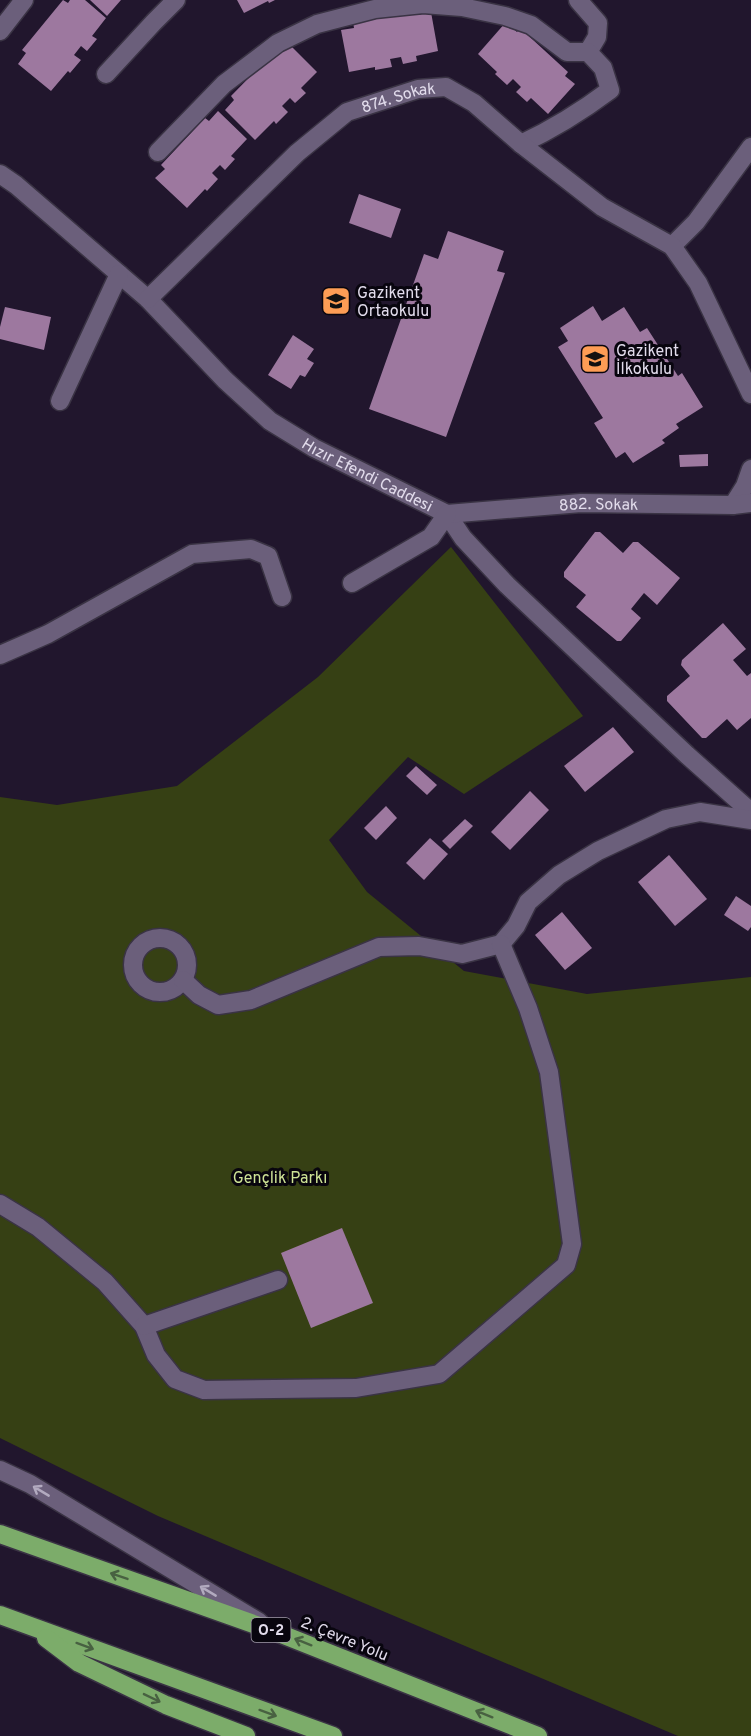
<svg xmlns="http://www.w3.org/2000/svg" width="751" height="1736" font-family="Overpass,sans-serif">
	<style>
		.green { fill: #364014 }
		.building { fill: #9d789f }
		.lines { fill: none; stroke-linecap: round; stroke-linejoin: round }
		.minor-casing { stroke: #3a3344; stroke-width: 21 }
		.highway-casing { stroke: #3a3344; stroke-width: 21 }
		.minor { stroke: #6b5f7b; stroke-width: 18 }
		.highway { stroke: #7cac6a; stroke-width: 18 }
		.oneway { stroke: #b2aabf }
		.oneway2 { stroke: #486141 }
		.labels { text-anchor: middle; stroke-width: 6; stroke-linejoin: round; paint-order: stroke }
		.shield { fill: #08050e; stroke: #a19ca9; stroke-width: 1.5 }
		.shield-label { font-size: 15px; font-weight: bold; fill: #e2dcec }
		.street-label { font-size: 16px; fill: #e2dcec; stroke: #08050e }
		.poi-label { font-size: 16px; fill: #e2dcec; stroke: #08050e; text-anchor: start }
		.park-label { font-size: 16px; fill: #cee396; stroke: #08050e }
	</style>
	<rect width="100%" height="100%" fill="#21162d"/>
	<polygon class="green" points="451,547 583,716 464,794 408,757 329,840 367,892 464,971 587,994 751,977 751,1736 678,1736 158,1516 0,1438 0,797 57,805 177,786 318,677"/>
	<g class="building">
		<polygon points="63,0 68,3 70,0 85,0 106,18 92,36 97,39 87,51 81,46 74,55 81,60 70,73 68,71 51,91 18,64 26,53 22,50"/>
		<polygon points="90,0 121,0 107,16"/>
		<polygon points="237,0 275,0 269,3 268,1 244,13"/>
		<polygon points="417,10 418,15 431,12 438,51 416,56 417,61 403,64 401,57 390,59 392,67 375,70 375,67 349,72 341,30 354,28 353,22"/>
		<polygon points="506,22 517,32 520,28 568,72 565,76 575,84 548,114 531,98 527,102 516,92 521,87 513,79 507,85 495,74 497,72 478,54"/>
		<polygon points="289,44 317,72 301,88 306,93 295,103 290,98 282,106 288,112 276,124 274,121 255,140 225,110 234,100 231,96 276,50 280,53"/>
		<polygon points="218,111 247,139 231,156 235,159 225,170 220,165 212,173 218,179 207,191 205,189 187,208 155,178 165,169 161,165 205,118 209,121"/>
		<polygon points="359,194 401,209 391,238 349,223"/>
		<polygon points="448,231 504,251 497,271 505,273 446,437 369,409 424,254 438,259"/>
		<polygon points="593,306 602,321 624,307 640,332 647,328 678,376 682,373 703,407 676,424 679,428 662,440 665,443 633,463 625,452 616,458 594,423 603,418 558,347 568,341 560,328"/>
		<polygon points="5,307 51,317 44,350 0,339 0,327"/>
		<polygon points="293,335 314,349 307,359 314,363 305,377 300,375 291,389 268,375"/>
		<polygon points="708,454 708,466 680,467 679,455"/>
		<polygon points="595,532 600,532 623,553 633,542 638,542 680,578 657,605 644,593 631,609 641,618 621,641 617,641 576,607 586,595 564,577 564,572"/>
		<polygon points="723,623 746,649 733,660 747,676 751,673 751,718 737,730 727,719 706,738 702,738 667,701 667,696 690,676 681,665 682,660"/>
		<polygon points="613,727 634,752 585,792 564,766"/>
		<polygon points="416,766 437,785 427,795 406,776"/>
		<polygon points="530,791 549,810 510,850 491,832"/>
		<polygon points="386,806 397,818 376,840 364,828"/>
		<polygon points="465,819 473,826 450,849 442,841"/>
		<polygon points="430,838 448,854 424,880 406,863"/>
		<polygon points="669,855 707,899 675,926 638,882"/>
		<polygon points="736,896 751,906 751,927 748,931 724,915"/>
		<polygon points="562,912 592,948 565,970 535,935"/>
		<polygon points="342,1228 373,1303 311,1328 281,1253"/>
	</g>
	<g class="lines">
		<g class="minor-casing">
			<g id="minor">
				<polyline points="578,0 598,23 597,37 588,52"/>
				<polyline points="0,31 24,0"/>
				<polyline points="106,74 154,22 176,0"/>
				<path d="M158,152l66,-68 54,-41 39,-19 58,-15 48,-5 39,3 43,9 26,9 36,27h21l15,16 7,22c-28,21 -57,39 -89,54"/>
				<path id="s1" d="M0,174l16,11 132,114 77,81 45,41 44,27 133,66 16,24 44,47 180,170 64,57"/>
				<polyline points="672,246 696,222 751,147"/>
				<path id="s2" d="M148,299l149,-146 50,-41 71,-23 28,-2 28,16 47,41 81,63 70,39 26,37 53,111"/>
				<polyline points="60,401 119,274"/>
				<polyline points="733,505 745,486 751,469"/>
				<path id="s3" d="M447,514l134,-11 152,2 18,-2"/>
				<polyline points="352,583 431,537 447,514"/>
				<polyline points="0,655 48,634 192,554 251,549 268,556 282,597"/>
				<circle cx="160" cy="965" r="27"/>
				<polyline points="183,980 199,995 218,1005 251,1000 379,947 419,946 462,954 501,944 516,926 528,902 559,875 598,851 666,819 700,812 751,820"/>
				<polyline points="0,1204 38,1227 105,1282 144,1326 156,1355 175,1379 204,1390 356,1388 439,1374 566,1265 572,1244 549,1072 528,1008 501,944"/>
				<polyline points="144,1326 278,1280"/>
				<polyline points="0,1470 30,1484 259,1622"/>
			</g>
		</g>
		<g class="highway-casing">
			<g id="highway">
				<polyline points="0,1534 276,1632 538,1736"/>
				<polyline points="0,1615 333,1736"/>
				<polyline points="46,1638 79,1663 166,1705 246,1736"/>
			</g>
		</g>
		<use href="#minor" class="minor"/>
		<use href="#highway" class="highway"/>
	</g>
	<defs><path id="oneway-shaft" d="M-6 0H5M1.5-3L5.5 0L1.5 3" fill="none" stroke-width="1.6" stroke-linecap="round" stroke-linejoin="round" transform="scale(1.5)"/></defs>
	<g class="oneway">
		<use href="#oneway-shaft" transform="translate(41 1491) rotate(-149)"/>
		<use href="#oneway-shaft" transform="translate(208 1591) rotate(-149)"/>
	</g>
	<g class="oneway2">
		<use href="#oneway-shaft" transform="translate(119 1576) rotate(-161)"/>
		<use href="#oneway-shaft" transform="translate(303 1642) rotate(-158)"/>
		<use href="#oneway-shaft" transform="translate(85 1646) rotate(20)"/>
		<use href="#oneway-shaft" transform="translate(152 1698) rotate(26)"/>
		<use href="#oneway-shaft" transform="translate(268 1713) rotate(20)"/>
		<use href="#oneway-shaft" transform="translate(484 1714) rotate(-158)"/>
	</g>
	<defs>
		<g id="school-square" transform="scale(1.5)"><rect x="-9" y="-9" width="18" height="18" rx="4" fill="#fd9d55" stroke="#08050e"/><path d="M0-5L7-2L0 1L-7-2ZM-4 1L0 2.5L4 1V4Q0 6-4 4Z" fill="#111"/></g>
	</defs>
	<g fill-rule="evenodd">
		<use href="#school-square" x="336" y="301"/>
		<use href="#school-square" x="595" y="359"/>
	</g>
	<g class="labels">
		<rect class="shield" x="251.5" y="1618" width="39" height="24" rx="4.5"/>
		<g class="shield-label">
			<text x="271" y="1635">O-2</text>
		</g>
		<g class="street-label">
			<text dy="6" stroke="none"><textPath href="#s2" startOffset="327">874. Sokak</textPath></text>
			<text dy="6" stroke="none"><textPath href="#s1" startOffset="478">Hızır Efendi Caddesi</textPath></text>
			<text dy="6" stroke="none"><textPath href="#s3" startOffset="152">882. Sokak</textPath></text>
			<text transform="translate(345 1638) rotate(22)" y="6">2. Çevre Yolu</text>
		</g>
		<g class="poi-label">
			<text x="357" y="298">Gazikent<tspan x="357" dy="18">Ortaokulu</tspan></text>
			<text x="616" y="356">Gazikent<tspan x="616" dy="18">İlkokulu</tspan></text>
		</g>
		<g class="park-label">
			<text x="280" y="1183">Gençlik Parkı</text>
		</g>
	</g>
</svg>
